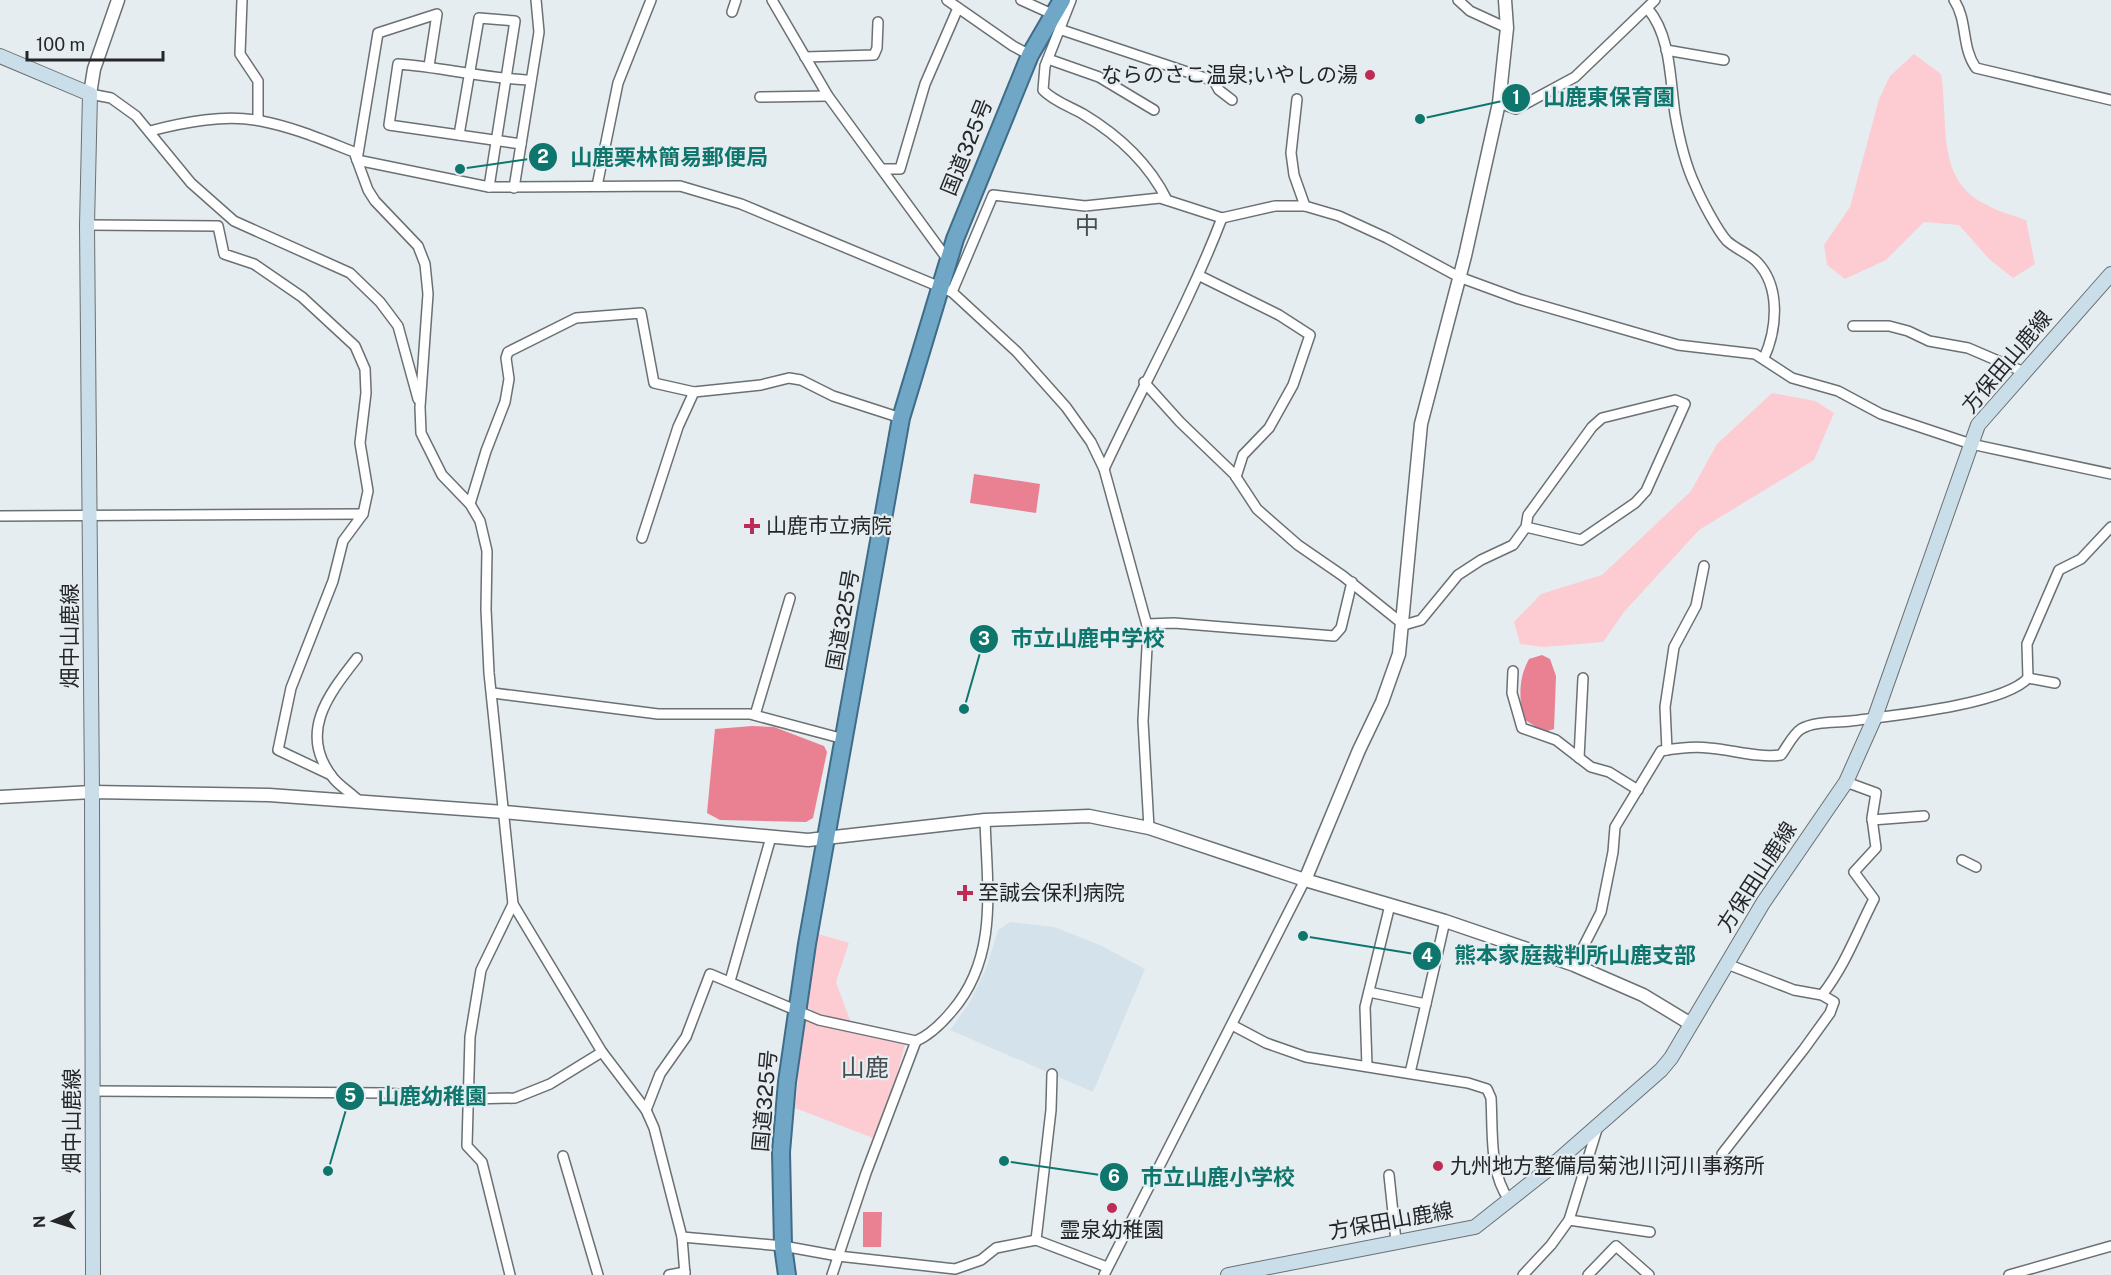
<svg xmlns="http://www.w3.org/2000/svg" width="2111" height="1275" font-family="'Public Sans','Noto Sans JP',sans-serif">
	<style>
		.built { fill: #d4e2eb }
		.green { fill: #fdccd2 }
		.water { fill: #e98192 }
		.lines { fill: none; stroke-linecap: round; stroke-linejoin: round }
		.minor-casing { stroke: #6a7073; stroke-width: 12 }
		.tertiary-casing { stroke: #6a7073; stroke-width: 15 }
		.secondary-casing { stroke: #6a7073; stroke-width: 16 }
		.trunk-casing { stroke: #3f6c86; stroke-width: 20 }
		.minor { stroke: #fff; stroke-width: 9 }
		.tertiary { stroke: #fff; stroke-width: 12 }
		.secondary { stroke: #cadeea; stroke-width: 14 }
		.trunk { stroke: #70a7c7; stroke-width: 16 }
		.poi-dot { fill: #bc2c53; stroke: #e6edf1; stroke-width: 2 }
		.labels { text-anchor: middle; stroke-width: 4.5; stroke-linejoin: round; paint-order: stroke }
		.poi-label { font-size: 21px; fill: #242628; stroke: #e6edf1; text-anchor: start }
		.street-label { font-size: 21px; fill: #242628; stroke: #e6edf1 }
		.quarter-label { font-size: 24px; fill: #474c4f; stroke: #e6edf1 }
		.leader { fill: none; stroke: #0f766e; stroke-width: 2 }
		.callout-dot { fill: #0f766e; stroke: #e6edf1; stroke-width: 2 }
		.mark-label { font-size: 18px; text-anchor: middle; font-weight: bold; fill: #fff }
		.callout-label { font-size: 22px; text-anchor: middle; font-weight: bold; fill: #0f766e; stroke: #e6edf1; stroke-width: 4.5; stroke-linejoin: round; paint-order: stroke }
	</style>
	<rect width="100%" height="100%" fill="#e6edf1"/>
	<polygon class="built" points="1010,922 1054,927 1100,945 1145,969 1093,1092 950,1030 970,1002 987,966 998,930"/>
	<g class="green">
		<path d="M1914,54l27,20c8,46 -6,103 42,129 13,8 29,12 43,17l9,44 -22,14 -24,-19 -30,-34 -35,-3 -38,38 -41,19 -18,-14 -3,-20 26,-38 29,-108 11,-23z"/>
		<polygon points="1772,393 1815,401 1834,413 1814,460 1699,530 1624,612 1603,642 1544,647 1520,644 1514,622 1541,594 1602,575 1691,491 1717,444"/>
		<polygon points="818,934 849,943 836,982 851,1023 822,1016 805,1006"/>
		<polygon points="804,1017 818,1025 905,1044 892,1094 873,1138 795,1108"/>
	</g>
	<g class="water">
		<polygon points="974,474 1040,484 1036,513 970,503"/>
		<path d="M1542,655l8,4 6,17 -2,53 -10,3 -22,-14c-2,-22 -4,-39 7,-59z"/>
		<polygon points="752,726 774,727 824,746 827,752 813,818 806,822 720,820 707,813 715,729"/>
		<polygon points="863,1212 882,1212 881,1247 863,1247"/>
	</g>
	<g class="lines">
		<g class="minor-casing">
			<g id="minor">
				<polyline points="242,0 240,54 258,81 258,120"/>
				<polyline points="772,0 828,96 948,260"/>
				<polyline points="947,0 1013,46 1030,55"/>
				<polyline points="1021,0 1052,14"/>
				<path d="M1071,0l-26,66 -2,24c10,11 28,17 40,24 35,21 66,50 84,86"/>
				<polyline points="1458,0 1470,11 1507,28"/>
				<path d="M1954,0c14,21 7,47 22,68l135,32"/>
				<path d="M1648,9c23,27 22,71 27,105 4,23 10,50 20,71 6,14 22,45 32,56 9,8 22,13 30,21 24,25 20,67 7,96"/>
				<polyline points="732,12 736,0"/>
				<polyline points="1062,30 1214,81 1219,90 1232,100"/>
				<polyline points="1666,50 1724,60"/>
				<polyline points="805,57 874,55 877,48 878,22"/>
				<polyline points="1048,59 1099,77 1154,110"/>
				<polyline points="90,94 111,98 136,116 191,183 234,221 350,273 380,302 398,326 418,399"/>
				<polyline points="760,97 828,96"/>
				<polyline points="1297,99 1291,153 1294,175 1305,206"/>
				<polyline points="1499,103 1516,109 1575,77 1655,0"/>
				<path d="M150,131c35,-9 75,-17 111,-10 32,6 62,19 93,31l14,38 7,11 43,45 7,18 3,30 -8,113 1,26 21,42 28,29 10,17 7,30 -1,58 3,64 24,231 89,148 44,58 8,18 28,109 3,38"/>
				<polyline points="459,135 479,18 515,21 489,187"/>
				<path d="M521,144l-132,-19 9,-61c45,3 88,15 133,16"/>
				<polyline points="357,160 489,187 680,186 741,204 952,292 1017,352 1066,407 1091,442 1104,469 1148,629 1143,721 1149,828"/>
				<polyline points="357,160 378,33 437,14 429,66"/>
				<polyline points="882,169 900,169 925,84 958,8"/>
				<polyline points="597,186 618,83 651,0"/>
				<polyline points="514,188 539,32 536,0"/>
				<polyline points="87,225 218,226 224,254 254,264 302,297 355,346 365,369 366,393 360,443 368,491 363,514 343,541 333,581 291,688 278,750 331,775"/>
				<polyline points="1200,276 1279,315 1310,335 1293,385 1269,428 1243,455 1236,477"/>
				<polyline points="952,292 993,195 1085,206 1160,198 1222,218 1275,206 1305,206 1339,216 1387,238 1459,277 1519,299 1678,345 1755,354 1792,378 1838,391 1881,414 1971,444 2111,474"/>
				<polyline points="1853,326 1889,326 1908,331 1929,341 1968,348 2024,372"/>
				<polyline points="1144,382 1180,422 1234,474 1257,509 1298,545 1343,576 1404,625 1421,620 1458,575 1481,560 1513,545 1526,527 1581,540 1635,503 1646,491 1685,404 1675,400 1602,418 1592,427 1528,515 1526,527"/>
				<path d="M1104,469c39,-84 85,-165 118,-251"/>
				<polyline points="470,504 486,451 505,402 509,379 506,358 508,352 576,318 641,313 654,383 694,392"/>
				<polyline points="0,516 363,514"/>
				<polyline points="642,538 678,427 694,392 761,385 789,378 801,380 833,396 901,418"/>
				<polyline points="1147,624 1174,623 1334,636 1341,628 1352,582"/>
				<path d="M357,658c-29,37 -60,76 -23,121 7,8 17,14 25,22"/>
				<polyline points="1513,671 1512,693 1522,728 1556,740 1591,767 1609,772 1638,790"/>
				<polyline points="2028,678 2055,683"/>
				<polyline points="493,693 658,714 750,714 844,739"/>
				<polyline points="755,715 790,598"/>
				<polyline points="1667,750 1665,707 1674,647 1696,606 1704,566"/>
				<polyline points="1579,758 1583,678"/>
				<polyline points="1872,820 1924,816"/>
				<polyline points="1962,860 1976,867"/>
				<path d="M1574,965l27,-53 12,-60 2,-25 46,-76c17,-3 32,-5 48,-3 25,2 48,10 72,7 6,-8 12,-21 20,-26 14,-8 34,-6 50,-8 38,-5 153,-16 177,-43l-1,-34 32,-74 22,-11 30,-32"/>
				<polyline points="730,981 771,837"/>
				<polyline points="1369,992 1426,1004"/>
				<path d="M1822,995c24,-31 34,-61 52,-96l-20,-27 22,-24 -4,-30 4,-25 -30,-11"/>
				<path d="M1232,1025l34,18 40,14 162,26 19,6 4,9c2,34 -2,74 18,102"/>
				<polyline points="1367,1066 1365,1007 1390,905"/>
				<polyline points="1410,1073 1445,921"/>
				<polyline points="93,1091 384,1093 468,1099 515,1098 550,1084 602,1052"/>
				<path d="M646,1110l14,-36 26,-37 24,-63 109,46 97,21c14,-6 26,-18 36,-30 47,-54 35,-124 33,-191"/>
				<polyline points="1722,1154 1804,1049 1830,1013 1834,1002 1822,995 1794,990 1727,964"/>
				<polyline points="563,1156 598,1275"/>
				<polyline points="1389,1175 1396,1241"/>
				<polyline points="1569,1220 1650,1232"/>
				<polyline points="682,1237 783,1246 838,1256 955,1269 981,1260 996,1248 1036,1240 1107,1267"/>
				<polyline points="1036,1240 1051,1110 1052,1074"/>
				<polyline points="510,1275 482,1162 467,1146 470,1037 481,970 513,904"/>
				<polyline points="669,1275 685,1272"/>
				<polyline points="832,1275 866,1173 916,1041"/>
				<polyline points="1104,1275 1305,880"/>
				<polyline points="1523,1275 1551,1245 1569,1220 1598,1126"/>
				<polyline points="1588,1275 1616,1246 1649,1275"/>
				<polyline points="2009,1275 2111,1246"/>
			</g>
		</g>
		<g class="tertiary-casing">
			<g id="tertiary">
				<polyline points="90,94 94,69 118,0"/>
				<polyline points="0,797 92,792 269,795 504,812 808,840 985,820 1089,816 1149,828 1305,880 1445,921 1574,965 1643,995 1691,1024"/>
				<polyline points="1305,880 1359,750 1382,702 1399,654 1421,424 1465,256 1499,103 1507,28 1505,0"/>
			</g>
		</g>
		<g class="secondary-casing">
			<g id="secondary">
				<polyline points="0,56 90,94 87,225 92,792 93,1275"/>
				<polyline points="1228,1275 1475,1227 1546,1171 1661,1070 1671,1058 1763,903 1846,782 1875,717 1978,425 2111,274"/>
			</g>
		</g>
		<g class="trunk-casing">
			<polyline id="trunk" points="787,1275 783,1246 781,1152 787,1082 807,944 901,418 955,239 1030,55 1062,0"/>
		</g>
		<use href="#minor" class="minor"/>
		<use href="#tertiary" class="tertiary"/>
		<use href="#secondary" class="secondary"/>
		<use href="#trunk" class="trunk"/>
	</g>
	<g class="poi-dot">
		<circle cx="1370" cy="75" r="6"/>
		<path d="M749 517h6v6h6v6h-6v6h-6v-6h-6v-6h6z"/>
		<path d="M962 884h6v6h6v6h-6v6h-6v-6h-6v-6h6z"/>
		<circle cx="1438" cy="1166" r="6"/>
		<circle cx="1112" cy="1208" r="6"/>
	</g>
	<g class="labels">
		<g class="poi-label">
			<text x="1358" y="82" text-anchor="end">ならのさこ温泉;いやしの湯</text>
			<text x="766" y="533">山鹿市立病院</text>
			<text x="978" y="900">至誠会保利病院</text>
			<text x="1450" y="1173">九州地方整備局菊池川河川事務所</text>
			<text x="1112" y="1237" text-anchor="middle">霊泉幼稚園</text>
		</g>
		<g class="street-label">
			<text transform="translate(967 147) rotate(-68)" y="7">国道325号</text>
			<text transform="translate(2007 362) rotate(-50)" y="7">方保田山鹿線</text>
			<text transform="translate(843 620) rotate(-80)" y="7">国道325号</text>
			<text transform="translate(70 636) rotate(-90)" y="7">畑中山鹿線</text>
			<text transform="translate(1757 877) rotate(-57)" y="7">方保田山鹿線</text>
			<text transform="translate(765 1101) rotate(-85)" y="7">国道325号</text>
			<text transform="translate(72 1121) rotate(-90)" y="7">畑中山鹿線</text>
			<text transform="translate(1391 1221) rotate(-10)" y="7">方保田山鹿線</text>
		</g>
		<g class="quarter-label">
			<text x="1087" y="234">中</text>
			<text x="865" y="1076">山鹿</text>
		</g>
	</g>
	<path class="leader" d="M1420 119L1516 98M460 169L543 157M964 709L984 639M1303 936L1427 956M328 1171L350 1096M1004 1161L1114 1177"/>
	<g class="callout-dot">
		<circle cx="1420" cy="119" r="6"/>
		<circle cx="460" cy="169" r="6"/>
		<circle cx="964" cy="709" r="6"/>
		<circle cx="1303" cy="936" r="6"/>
		<circle cx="328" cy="1171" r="6"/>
		<circle cx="1004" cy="1161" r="6"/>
		<circle cx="1516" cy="98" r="15"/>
		<circle cx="543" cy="157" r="15"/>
		<circle cx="984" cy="639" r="15"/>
		<circle cx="1427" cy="956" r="15"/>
		<circle cx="350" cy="1096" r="15"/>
		<circle cx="1114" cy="1177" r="15"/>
	</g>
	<g class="mark-label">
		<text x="1516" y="104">1</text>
		<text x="543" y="163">2</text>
		<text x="984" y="645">3</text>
		<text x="1427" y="962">4</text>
		<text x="350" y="1102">5</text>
		<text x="1114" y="1183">6</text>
	</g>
	<g class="callout-label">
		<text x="1609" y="105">山鹿東保育園</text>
		<text x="669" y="165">山鹿栗林簡易郵便局</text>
		<text x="1088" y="646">市立山鹿中学校</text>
		<text x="1575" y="963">熊本家庭裁判所山鹿支部</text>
		<text x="432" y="1104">山鹿幼稚園</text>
		<text x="1218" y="1185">市立山鹿小学校</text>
	</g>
	<g transform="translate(54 1221) rotate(267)" stroke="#e6edf1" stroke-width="4.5" paint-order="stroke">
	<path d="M0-4.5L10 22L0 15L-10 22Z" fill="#242628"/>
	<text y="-9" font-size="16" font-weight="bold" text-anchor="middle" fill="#242628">N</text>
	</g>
	<path d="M27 51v9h136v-9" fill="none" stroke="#242628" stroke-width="3"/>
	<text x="36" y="51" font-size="18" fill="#242628" stroke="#e6edf1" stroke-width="4.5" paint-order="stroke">100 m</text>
</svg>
